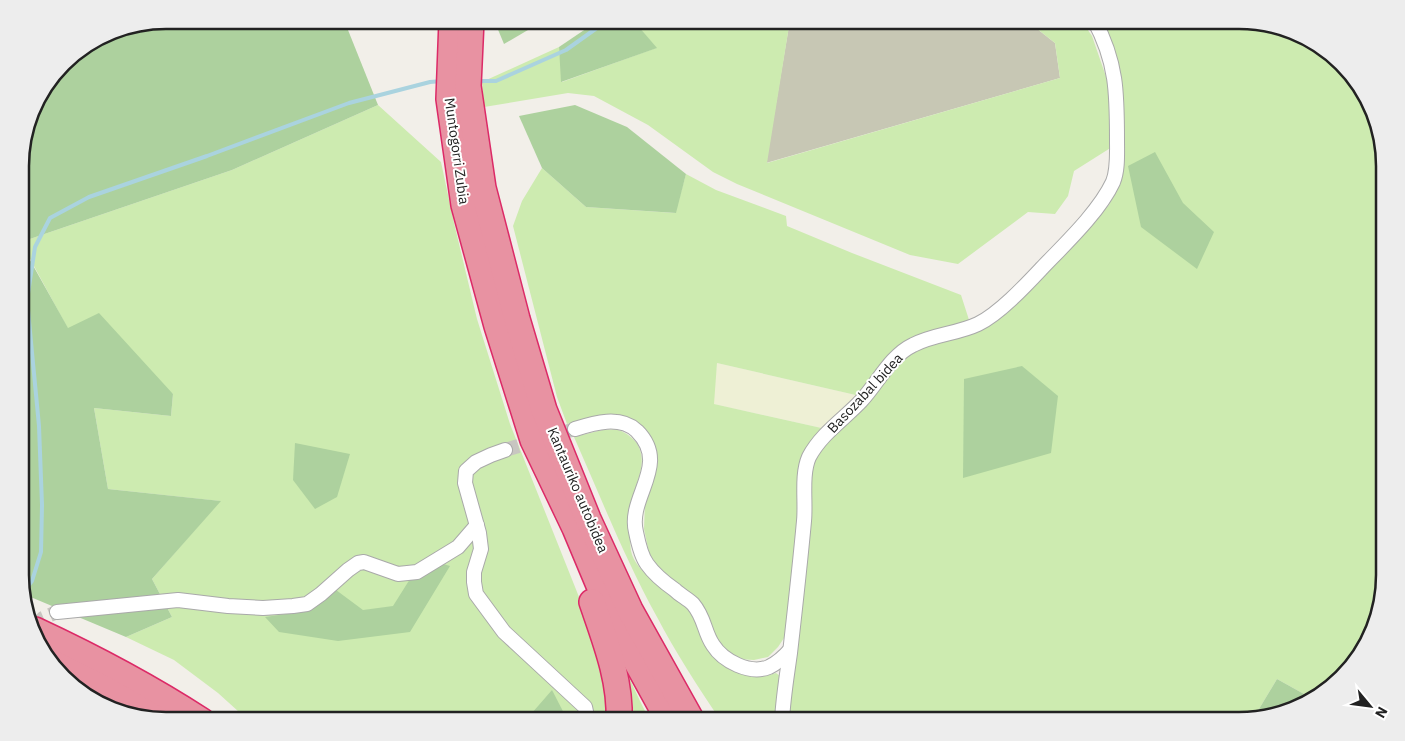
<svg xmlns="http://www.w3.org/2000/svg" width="1405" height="741" font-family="'IBM Plex Sans',sans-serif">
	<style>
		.construction { fill: #c7c7b4 }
		.farmland { fill: #eef0d5 }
		.grass { fill: #cdebb0 }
		.forest { fill: #add19e }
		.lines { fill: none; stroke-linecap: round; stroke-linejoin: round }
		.stream { stroke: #aad3df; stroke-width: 4 }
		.minor-tunnel { stroke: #c8c6c1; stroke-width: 14; stroke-dasharray: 14 7; stroke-linecap: butt }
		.minor-casing { stroke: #a9a9a9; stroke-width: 16 }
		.motorway-casing { stroke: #dc2a67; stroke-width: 28 }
		.minor { stroke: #fff; stroke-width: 14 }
		.motorway { stroke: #e892a2; stroke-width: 25 }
		.labels { text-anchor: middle; stroke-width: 4; stroke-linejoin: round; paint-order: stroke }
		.street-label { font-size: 14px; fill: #222; stroke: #fff }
		.rim { fill: none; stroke: #222; stroke-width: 2.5 }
	</style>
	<rect width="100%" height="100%" fill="#f2efe9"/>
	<polygon class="construction" points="790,20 1026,20 1055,43 1060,78 766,163"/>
	<polygon class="farmland" points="717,363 860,396 826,429 713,404"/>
	<g class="grass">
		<polygon points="633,20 790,20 767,163 1060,78 1055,43 1026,20 1081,20 1092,36 1112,94 1112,147 1074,171 1068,196 1055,214 1028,212 958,264 910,255 737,184 713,172 648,125 594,96 568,93 484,107 482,82 559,47 562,82 656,48"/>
		<polygon points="1100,20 1240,20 1304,35 1360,84 1384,147 1385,576 1370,640 1320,697 1313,699 1277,679 1253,719 1249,721 788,721 812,464 823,446 866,406 897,364 911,352 985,326 1055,265 1109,205 1121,179 1120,73 1105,27"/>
		<polygon points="378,105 441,162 454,223 477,319 510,424 587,617 620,658 640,701 650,721 249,721 218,693 174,660 126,637 172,617 152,579 220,501 108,489 94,408 171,416 173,394 68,329 21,242 232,170"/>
		<polygon points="542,168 586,207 675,213 686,174 716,190 786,216 787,226 852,253 961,295 970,323 927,335 860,396 717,363 714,404 826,429 808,447 788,632 778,647 768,657 754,660 738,659 723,649 714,633 707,613 697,598 677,587 660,570 649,553 644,529 645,502 654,479 658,461 652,443 623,416 605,415 567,424 557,397 513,226 522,201"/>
		<path d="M602,430c5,0 11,-1 16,0 8,2 20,11 22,20 6,19 -5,33 -8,51 -3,17 -3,33 -1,50 4,22 40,41 55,56 11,10 12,21 17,34 11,27 45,42 73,32l4,3 -3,45h-56c-23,-34 -45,-68 -64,-104 -32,-58 -56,-119 -83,-180z"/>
	</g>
	<g class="forest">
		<polygon points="165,20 344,20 378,105 232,170 21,242 20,156 35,101 69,56 110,31"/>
		<polygon points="494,20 545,20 504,44"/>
		<polygon points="599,20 633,20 657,48 561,82 559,47"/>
		<polygon points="575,105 627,127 686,174 676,213 586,207 542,168 519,116"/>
		<polygon points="1155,152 1183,203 1214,232 1197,269 1141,227 1128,166"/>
		<polygon points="21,244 68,328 99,313 173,394 171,416 94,408 108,489 221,501 152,579 172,617 126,637 21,593"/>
		<polygon points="1022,366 1058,396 1051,453 963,478 964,379"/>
		<polygon points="295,443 350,454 337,497 315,509 293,480"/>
		<polygon points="440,563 450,566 410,632 338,641 279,632 265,617 300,612 336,590 363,610 393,606 410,579"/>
		<polygon points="1277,679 1313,699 1253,719"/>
		<polygon points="552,690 568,721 525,721"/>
	</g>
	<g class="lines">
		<g class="stream">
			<polyline points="476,81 496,81 566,50 608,20"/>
			<polyline points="21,595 32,581 41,552 42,505 39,426 27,300 35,247 50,218 89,197 207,156 349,103 430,82 442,81"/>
		</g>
		<g class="minor-tunnel">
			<polyline points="505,450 575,429"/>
			<polyline points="34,628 43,618 57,612"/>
		</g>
		<g class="minor-casing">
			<g id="minor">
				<path d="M575,429c19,-6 45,-14 62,2 34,34 -10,66 -1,101 2,10 5,24 11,32 7,10 18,19 28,26 5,5 13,9 18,14 12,14 11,28 20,41 10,16 37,30 56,22 8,-4 15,-10 21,-17"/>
				<polyline points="505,450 491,455 476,462 466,471 465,483 479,533 481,549 474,572 474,582 476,594 504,632 585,707 588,721"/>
				<polyline points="57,612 178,600 228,606 263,608 293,606 307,604 321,594 348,570 358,563 364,562 398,574 417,572 458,547 477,525"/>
				<path d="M782,721c1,-23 5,-46 8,-68 5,-44 10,-88 14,-132 2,-19 -3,-46 5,-64 12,-23 35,-38 52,-56 17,-18 29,-45 52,-56 21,-11 44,-11 65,-21 21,-10 48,-39 64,-56 23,-24 57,-56 71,-86 5,-12 4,-28 4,-42 0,-46 0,-78 -23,-120"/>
			</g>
		</g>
		<g class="motorway-casing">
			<g id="motorway">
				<polyline points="452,20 449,99 464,205 497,326 533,440 575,528 601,590 631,652 669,721"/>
				<polyline points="471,20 468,86 483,188 517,319 544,410 588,519 630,610 692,721"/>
				<path d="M592,602c13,38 29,78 27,119"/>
				<path d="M35,630c58,27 113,56 167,91"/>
				<polyline points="51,662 105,689 159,720"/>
			</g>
		</g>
		<use href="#minor" class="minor"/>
		<use href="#motorway" class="motorway"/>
	</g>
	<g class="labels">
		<g class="street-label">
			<text transform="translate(457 151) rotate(82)" y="5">Muntogorri Zubia</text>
			<text transform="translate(865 393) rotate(-47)" y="5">Basozabal bidea</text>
			<text transform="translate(578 490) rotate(67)" y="5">Kantauriko autobidea</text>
		</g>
	</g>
	<path d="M0 0H1405V741H0ZM166 29H1239A137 137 0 0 1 1376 166V575A137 137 0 0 1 1239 712H166A137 137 0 0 1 29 575V166A137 137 0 0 1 166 29Z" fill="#ededed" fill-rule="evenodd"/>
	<path class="rim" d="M166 29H1239A137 137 0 0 1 1376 166V575A137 137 0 0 1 1239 712H166A137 137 0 0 1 29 575V166A137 137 0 0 1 166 29Z"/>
	<g transform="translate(1370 706) rotate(119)" stroke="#ffffff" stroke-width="4" paint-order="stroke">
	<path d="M0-4L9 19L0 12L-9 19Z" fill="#222222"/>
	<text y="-8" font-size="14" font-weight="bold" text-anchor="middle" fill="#222222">N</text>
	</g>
</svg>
